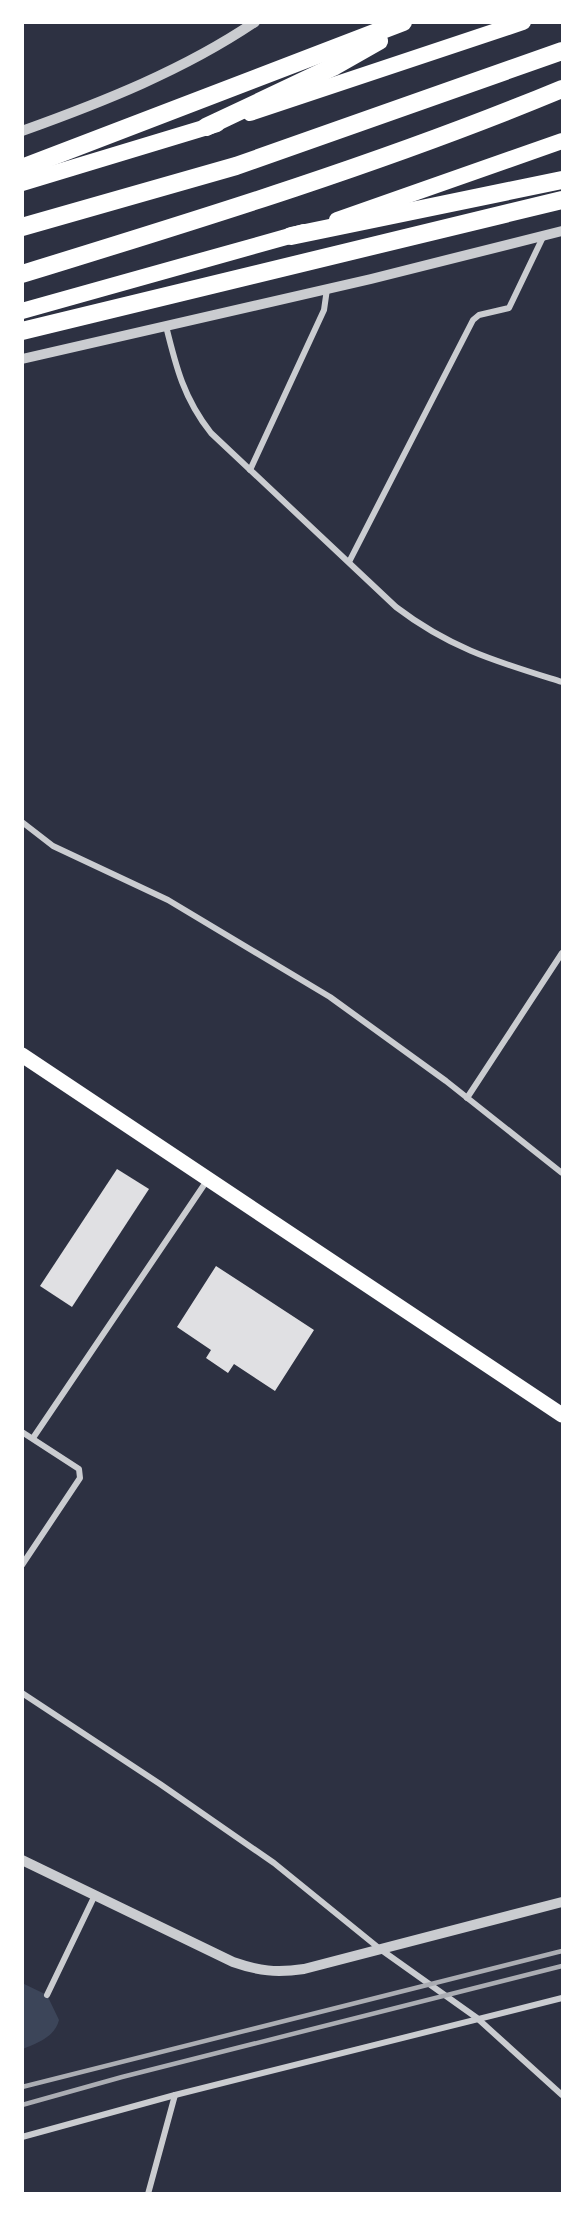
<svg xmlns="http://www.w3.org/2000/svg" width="585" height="2216" font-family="'DM Sans',sans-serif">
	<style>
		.green { fill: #3c4559 }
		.building { fill: #e0e0e3 }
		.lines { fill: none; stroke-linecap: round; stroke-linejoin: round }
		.minor { stroke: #caccd0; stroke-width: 6 }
		.tertiary { stroke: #caccd0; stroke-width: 10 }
		.primary { stroke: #fff; stroke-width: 15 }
		.trunk { stroke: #fff; stroke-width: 16 }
		.motorway { stroke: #fff; stroke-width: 18 }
		.rail { stroke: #abadb3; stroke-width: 4.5 }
	</style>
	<rect width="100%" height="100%" fill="#2d3142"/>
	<path class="green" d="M22,1983l25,12 12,25c-4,17 -22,23 -36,29z"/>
	<g class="building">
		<polygon points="117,1169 149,1189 72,1307 40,1286"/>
		<polygon points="216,1266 314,1330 275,1391 234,1364 228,1373 206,1358 211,1350 177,1327"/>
	</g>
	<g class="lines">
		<g class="minor">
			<path d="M166,326c10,41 18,73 45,107l185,174c55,42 102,55 166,75"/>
			<polyline points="250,470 324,310 327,289"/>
			<polyline points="349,562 473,320 479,315 509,308 544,235"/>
			<polyline points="22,822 53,846 168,900 330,997 446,1081 562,1173"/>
			<polyline points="467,1098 562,953"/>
			<polyline points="22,1432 79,1469 80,1478 22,1565"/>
			<polyline points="33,1438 208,1179"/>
			<polyline points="22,1693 160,1784 274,1863 380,1949 477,2018 562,2095"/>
			<polyline points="47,1995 95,1895"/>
			<polyline points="22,2137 175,2095 562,1998"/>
			<polyline points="148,2194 175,2095"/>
		</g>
		<g class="tertiary">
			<path d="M22,131c81,-29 162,-61 233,-109"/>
			<polyline points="22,359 371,279 562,231"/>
			<path d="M22,1860l211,102c26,9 43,11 71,7l258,-67"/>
		</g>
		<polyline class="primary" points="22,1055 562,1415"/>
		<g class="trunk">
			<polyline points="250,113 523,22"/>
			<polyline points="22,183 217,124"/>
			<polyline points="337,220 562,141"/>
			<polyline points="22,311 304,232"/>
		</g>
		<g class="motorway">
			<polyline points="206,127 335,66 379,41"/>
			<polyline points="22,168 403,22"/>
			<polyline points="22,227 236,166 562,51"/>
			<polyline points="291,236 562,180"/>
			<path d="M22,274c182,-56 364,-112 540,-185"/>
			<polyline points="22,331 562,200"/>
		</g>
		<g class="rail">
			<polyline points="22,2087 562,1951"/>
			<polyline points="22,2105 122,2077 562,1966"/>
		</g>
	</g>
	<rect width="585" height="2216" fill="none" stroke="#ffffff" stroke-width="48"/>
</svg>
